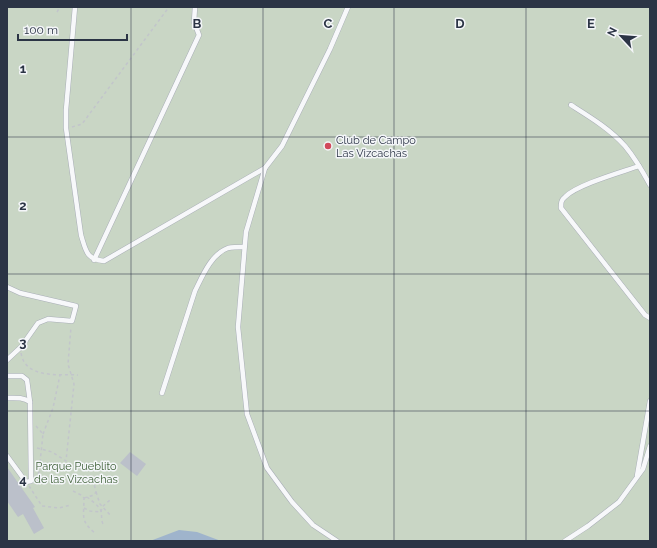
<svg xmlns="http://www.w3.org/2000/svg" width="657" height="548" font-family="Raleway,sans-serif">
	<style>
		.green { fill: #c9d6c5 }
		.water { fill: #9fb4cc }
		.building { fill: #bbc0ca }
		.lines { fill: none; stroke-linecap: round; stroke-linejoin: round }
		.lane-casing { stroke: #a9aeb7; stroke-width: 5.5 }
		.path { stroke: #c2c5cb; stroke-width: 1.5; stroke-dasharray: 3 3; stroke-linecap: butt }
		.lane { stroke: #f7f8fa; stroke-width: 4.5 }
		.grid { fill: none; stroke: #2b3445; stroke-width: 1; stroke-opacity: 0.55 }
		.poi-dot { fill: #d1495b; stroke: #f4f6f9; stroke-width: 1.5 }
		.labels { text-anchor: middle; stroke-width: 3; stroke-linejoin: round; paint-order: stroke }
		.poi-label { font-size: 11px; fill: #2b3445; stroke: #f4f6f9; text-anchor: start }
		.park-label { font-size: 11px; fill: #3f6138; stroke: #f4f6f9 }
		.grid-label { font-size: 13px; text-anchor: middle; font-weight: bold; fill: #2b3445; stroke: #f4f6f9; stroke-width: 3; stroke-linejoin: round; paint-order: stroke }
	</style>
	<rect width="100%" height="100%" fill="#e4e7ec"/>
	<rect class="green" x="7" y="7" width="643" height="534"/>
	<polygon class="water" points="179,530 197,532 221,541 150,541"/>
	<g class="building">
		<polygon points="130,452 146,464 137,476 120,463"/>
		<polygon points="7,467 35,507 33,508 44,528 34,534 23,514 18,517 7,501"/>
	</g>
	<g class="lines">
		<g class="lane-casing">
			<g id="lane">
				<path d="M75,7l-9,103v18l15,107c5,16 5,24 23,26l161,-93"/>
				<path d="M571,105c19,12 39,24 54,41 10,12 18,26 25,39"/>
				<path d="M639,166c-17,6 -63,19 -74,31 -4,3 -4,6 -4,11l84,107 5,3"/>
				<polyline points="94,260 199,35 194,22 195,7"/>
				<polyline points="7,287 20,293 76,306 72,321 48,319 38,323 21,347 7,360"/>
				<polyline points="7,376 22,376 27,380 30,402"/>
				<path d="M162,393l33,-102c7,-14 16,-37 33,-43 5,-1 11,-1 16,-1"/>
				<path d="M7,398c8,0 16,-1 23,4l1,79 -5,1 -19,-26"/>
				<polyline points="637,476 650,401"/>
				<polyline points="337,541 313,525 292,502 267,468 247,414 238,327 246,232 265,168 282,146 330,49 348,7"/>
				<polyline points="565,541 588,526 619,502 643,469 650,446"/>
			</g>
		</g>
		<g class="path">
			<polyline points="57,12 60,7"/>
			<polyline points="72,127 82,124 169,7"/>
			<path d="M21,353c4,26 38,21 57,22"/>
			<polyline points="36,426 43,434 39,472 37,476"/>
			<polyline points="43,434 53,408 60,375"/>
			<polyline points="37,448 52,452 66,461 74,384 68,364 71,327"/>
			<polyline points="29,486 42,506 59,508 71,505"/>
			<path d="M73,491l8,4 3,3c0,18 -4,23 11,35"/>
			<polyline points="96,492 100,504 111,516"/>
			<path d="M87,497c5,4 12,9 14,14 1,5 0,9 2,13"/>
			<polyline points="84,498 94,495 96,492 93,480"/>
			<polyline points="84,508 90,511 101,512 102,507 110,500"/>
		</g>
		<use href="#lane" class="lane"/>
	</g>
	<path class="grid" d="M131,7v534M263,7v534M394,7v534M526,7v534M7,137h643M7,274h643M7,411h643"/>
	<circle class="poi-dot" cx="328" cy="146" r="4"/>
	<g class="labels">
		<g class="poi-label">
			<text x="336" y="144">Club de Campo<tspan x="336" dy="13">Las Vizcachas</tspan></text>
		</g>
		<g class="park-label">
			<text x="76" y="470">Parque Pueblito<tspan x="76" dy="13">de las Vizcachas</tspan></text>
		</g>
	</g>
	<g class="grid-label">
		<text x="197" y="28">B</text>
		<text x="328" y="28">C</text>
		<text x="460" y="28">D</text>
		<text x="591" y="28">E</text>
		<text x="23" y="73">1</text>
		<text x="23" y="210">2</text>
		<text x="23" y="347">3</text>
		<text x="23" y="484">4</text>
	</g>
	<rect width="657" height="548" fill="none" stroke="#2b3445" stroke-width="16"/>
	<g transform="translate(621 36) rotate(296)" stroke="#f4f6f9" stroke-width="3" paint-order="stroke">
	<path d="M0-3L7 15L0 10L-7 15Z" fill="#2b3445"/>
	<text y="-6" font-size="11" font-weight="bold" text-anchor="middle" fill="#2b3445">N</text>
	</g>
	<path d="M18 34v6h109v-6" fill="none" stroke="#2b3445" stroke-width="2"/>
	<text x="24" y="34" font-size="12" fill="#2b3445" stroke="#f4f6f9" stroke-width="3" paint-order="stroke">100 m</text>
</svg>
